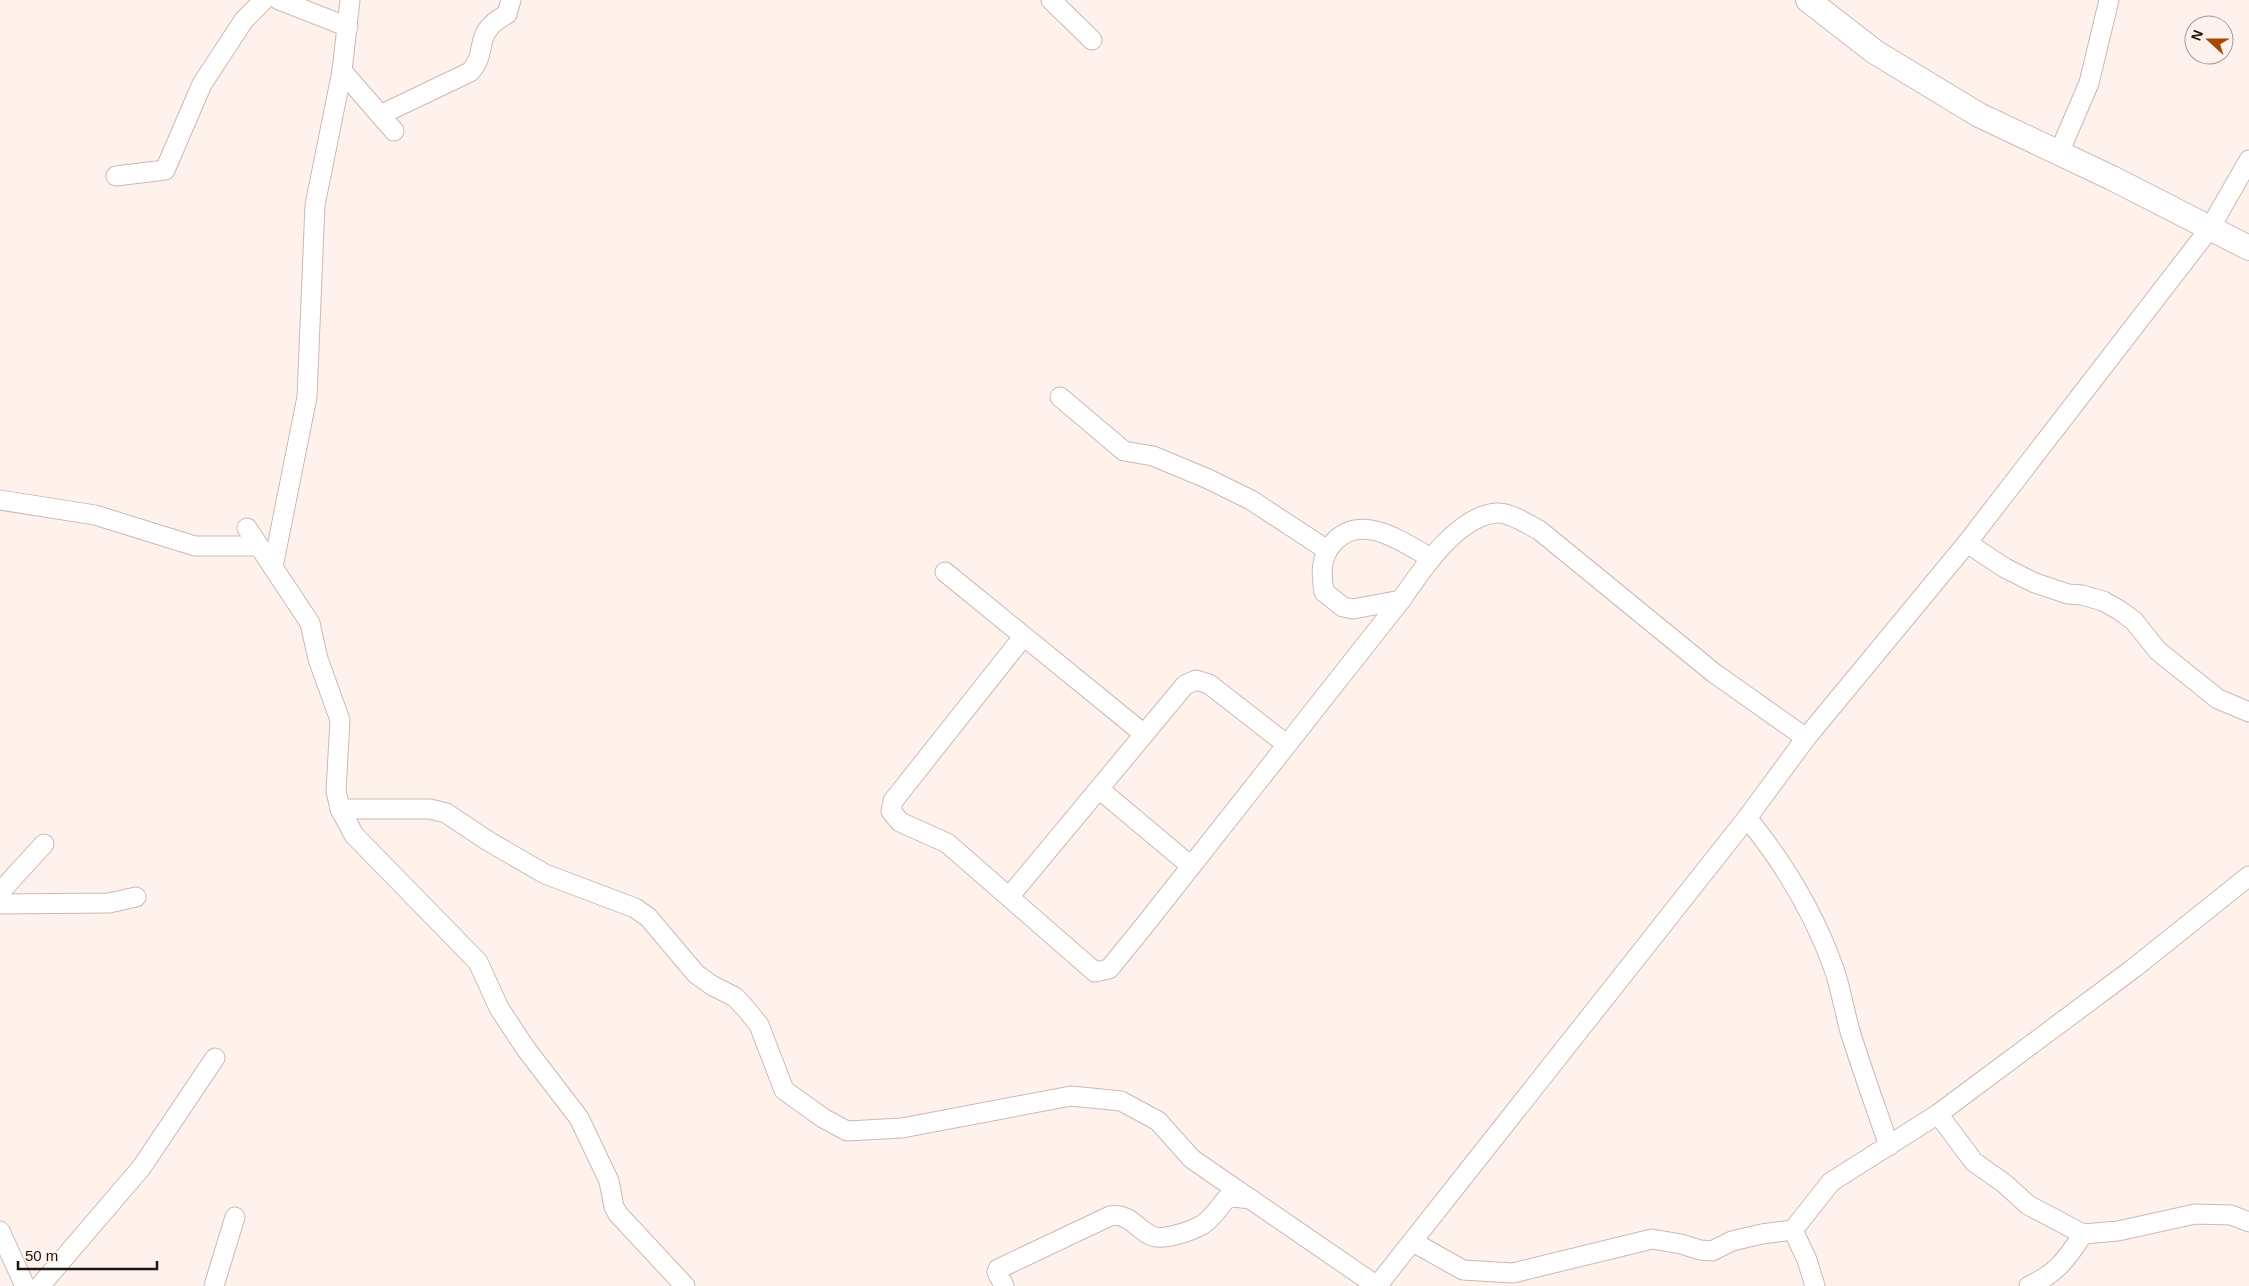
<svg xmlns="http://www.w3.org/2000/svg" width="2249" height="1286" font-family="Arial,sans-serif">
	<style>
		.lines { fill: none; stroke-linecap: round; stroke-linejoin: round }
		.minor-casing { stroke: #ccb9b0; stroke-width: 21 }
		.major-casing { stroke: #ccb9b0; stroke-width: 26 }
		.minor { stroke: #fff; stroke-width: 19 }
		.major { stroke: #fff; stroke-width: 24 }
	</style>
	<rect width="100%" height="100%" fill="#fff2ed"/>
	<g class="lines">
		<g class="minor-casing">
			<g id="minor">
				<polyline points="279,0 348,27"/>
				<polyline points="350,0 342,71 394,131"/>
				<polyline points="1051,0 1092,40"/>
				<path d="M380,115l90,-43c20,-21 0,-38 37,-58l4,-14"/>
				<polyline points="2059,153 2089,83 2109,0"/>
				<polyline points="116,176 165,170 202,84 244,20 264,0"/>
				<polyline points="1060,397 1124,451 1153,456 1206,478 1251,500 1327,550"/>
				<polyline points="0,500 95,515 195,546 259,546"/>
				<polyline points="247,528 310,623 318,659 340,720 336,791 340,809 354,835 478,962 499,1008 526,1049 579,1118 609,1181 614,1207 618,1214 685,1286"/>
				<polyline points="1967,543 2005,568 2035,583 2068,594 2082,595 2103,601 2119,610 2134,621 2158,651 2218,699 2249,712"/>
				<polyline points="273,567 307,397 315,205 342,71"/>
				<polyline points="945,572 1144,734"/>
				<path d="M1401,600l-48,9 -10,-2 -19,-15c-3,-19 -4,-35 10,-50 28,-30 68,0 97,16"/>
				<path d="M1023,637l-130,164 -2,10 9,11 47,21 148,129 14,-3 35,-43 257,-326c21,-30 55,-83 95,-87 14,-1 31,11 43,17l175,143 92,65"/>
				<polyline points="1099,789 1191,866"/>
				<polyline points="340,809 430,809 446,813 488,841 545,874 635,908 648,917 696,974 713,986 735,997 747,1010 759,1025 784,1090 823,1118 847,1131 902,1128 1071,1096 1121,1101 1158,1121 1192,1159 1377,1286"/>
				<path d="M1747,818c37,45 67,95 87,151 7,20 10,41 16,62 12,39 26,77 39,115"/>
				<polyline points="0,892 44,844"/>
				<polyline points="1009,897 1185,685 1196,680 1209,684 1286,744"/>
				<polyline points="0,904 109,903 136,897"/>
				<polyline points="1938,1114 1974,1162 2005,1184 2028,1205 2083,1234 2118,1231 2195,1214 2231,1215 2249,1222"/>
				<polyline points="1793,1230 1807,1260 1815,1286"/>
				<polyline points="0,1231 25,1286"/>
				<polyline points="1413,1242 1463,1270 1513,1273 1652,1239 1681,1244 1700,1250 1712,1251 1732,1241 1762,1234 1793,1230 1831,1182 1938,1114 2134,968 2249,876"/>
				<polyline points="40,1286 141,1168 215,1058"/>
				<polyline points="214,1286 235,1217"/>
				<path d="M1004,1286l-7,-14 1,-3 112,-53c19,-3 25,11 40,19 11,7 41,-4 52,-10 10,-6 17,-17 24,-26l7,-2 18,2"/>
				<polyline points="1377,1286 1747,818 1806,738 1967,543 2210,228 2249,160"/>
				<path d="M2029,1286c28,-13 38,-27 54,-52"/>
			</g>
		</g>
		<g class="major-casing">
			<polyline id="major" points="1808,0 1875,52 1979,115 2112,178 2249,248"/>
		</g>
		<use href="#minor" class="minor"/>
		<use href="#major" class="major"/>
	</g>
	<g transform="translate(2209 40) rotate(291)"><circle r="24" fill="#fff2ed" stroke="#a59a96"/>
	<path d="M0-4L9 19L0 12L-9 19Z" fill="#a84605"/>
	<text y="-8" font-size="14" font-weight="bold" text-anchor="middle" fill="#1d1613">N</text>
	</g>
	<path d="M18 1261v8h139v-8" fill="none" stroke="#1d1613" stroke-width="2.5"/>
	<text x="25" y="1261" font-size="15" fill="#1d1613" stroke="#fff2ed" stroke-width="4" paint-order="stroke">50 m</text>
</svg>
